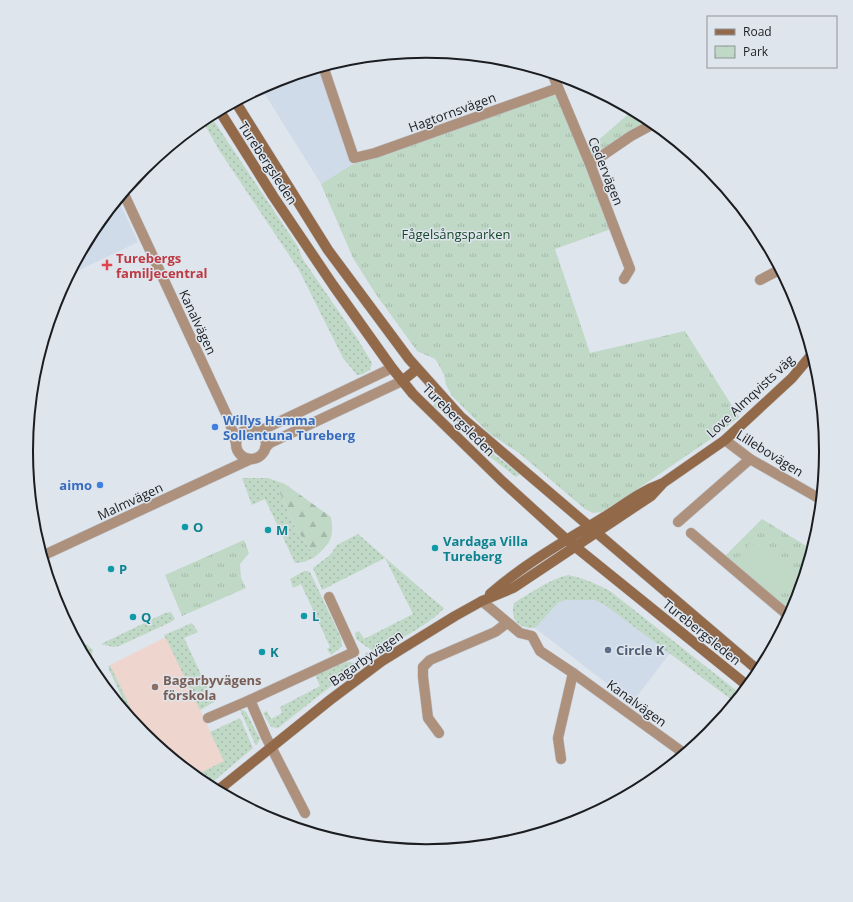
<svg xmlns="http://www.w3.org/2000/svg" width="853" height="902" font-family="'Open Sans',sans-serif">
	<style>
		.built { fill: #d0dbe9 }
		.education { fill: #eed5cd }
		.grass { fill: url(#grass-dots) }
		.forest { fill: url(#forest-firs) }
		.park { fill: url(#park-tufts) }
		.pitch { fill: #c0d8c6 }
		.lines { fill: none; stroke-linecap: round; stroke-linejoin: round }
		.street-casing { stroke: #bcc1c8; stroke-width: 11 }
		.secondary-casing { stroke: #bcc1c8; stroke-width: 11 }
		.street { stroke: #ae917c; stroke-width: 10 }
		.secondary { stroke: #926949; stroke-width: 10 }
		.health-dot { fill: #e0444e; stroke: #dfe5ed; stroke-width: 1.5 }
		.shop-dot { fill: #3f7fe0; stroke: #dfe5ed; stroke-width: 1.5 }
		.culture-dot { fill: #0f9aa8; stroke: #dfe5ed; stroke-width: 1.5 }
		.service-dot { fill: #5c6f8a; stroke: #dfe5ed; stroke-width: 1.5 }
		.education-dot { fill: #8d6e63; stroke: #dfe5ed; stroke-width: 1.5 }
		.labels { text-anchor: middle; stroke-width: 3; stroke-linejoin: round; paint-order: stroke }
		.street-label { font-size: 13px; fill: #1b1d20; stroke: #dfe5ed }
		.park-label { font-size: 13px; fill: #184729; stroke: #dfe5ed }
		.health-label { font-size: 13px; font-weight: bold; fill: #be3a42; stroke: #dfe5ed; text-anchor: start }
		.shop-label { font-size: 13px; font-weight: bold; fill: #366cbe; stroke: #dfe5ed; text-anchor: start }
		.culture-label { font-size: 13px; font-weight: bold; fill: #0d838f; stroke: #dfe5ed; text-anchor: start }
		.service-label { font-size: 13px; font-weight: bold; fill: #4e5e75; stroke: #dfe5ed; text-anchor: start }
		.education-label { font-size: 13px; font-weight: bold; fill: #785e54; stroke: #dfe5ed; text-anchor: start }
		.rim { fill: none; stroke: #1b1d20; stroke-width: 2 }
	</style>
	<defs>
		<pattern id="grass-dots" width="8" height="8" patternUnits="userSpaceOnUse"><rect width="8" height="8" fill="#c0d8c6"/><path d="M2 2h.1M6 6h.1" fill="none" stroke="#a4b9aa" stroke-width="1.8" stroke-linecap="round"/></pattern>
		<pattern id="forest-firs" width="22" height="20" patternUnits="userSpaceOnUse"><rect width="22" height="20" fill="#c0d8c6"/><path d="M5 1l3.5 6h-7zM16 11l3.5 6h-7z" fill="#a4b9aa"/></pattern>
		<pattern id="park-tufts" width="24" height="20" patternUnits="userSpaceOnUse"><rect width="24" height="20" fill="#c0d8c6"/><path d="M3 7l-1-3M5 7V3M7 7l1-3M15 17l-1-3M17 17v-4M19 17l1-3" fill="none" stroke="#a4b9aa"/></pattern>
	</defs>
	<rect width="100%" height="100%" fill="#dfe5ed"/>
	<g class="built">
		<polygon points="321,66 353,164 321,184 261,88 273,81"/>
		<polygon points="118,199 138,242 69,275 94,228"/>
		<polygon points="567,600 594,600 605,605 670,653 632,703 535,628 559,602"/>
	</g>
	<polygon class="education" points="166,637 224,761 194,776 143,734 110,665"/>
	<g class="grass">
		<polygon points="210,115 298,247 302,258 357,338 372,363 370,370 363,374 357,375 343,358 299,270 219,150 202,120"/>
		<polygon points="437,401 448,414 476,441 520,474 516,477 481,450 440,410 433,406"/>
		<polygon points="242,478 268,478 285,484 280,484 280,493 294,525 315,557 304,562 295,563 265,499 252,505"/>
		<path d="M358,534l70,61 16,13c-13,16 -47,32 -66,44 -34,23 -67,50 -100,76l-7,-1 -8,-14 4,-2 4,8 11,-6 -2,-6 40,-21 -5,-11 31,-13 10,1 8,-5 1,-4 7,-4c-6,-3 -10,-7 -16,-11l-1,-6 4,-2 5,8 49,-25 -28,-56 -63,32 -9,-22 17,-13 7,-10z"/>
		<polygon points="304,571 307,571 310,572 341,638 342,646 339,649 331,655 327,649 330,647 301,584 293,588 290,579"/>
		<path d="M568,575c15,3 29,9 42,16l132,104 -6,8 -131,-98 -11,-5h-27l-8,2 -24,26c-17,1 -25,-9 -21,-25 18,-11 34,-23 54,-28z"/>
		<polygon points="171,612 175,619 171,622 119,646 113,647 101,644 165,613"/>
		<polygon points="192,623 198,632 184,638 214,702 200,710 166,638 165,638 164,635"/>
		<polygon points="86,644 93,650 91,662 88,663 79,647"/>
		<polygon points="110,665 143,734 133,722 108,667"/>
		<polygon points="240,710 243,710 246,712 260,739 256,746"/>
		<polygon points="240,718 253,748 208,786 194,776 224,761 210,732"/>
	</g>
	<path class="forest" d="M280,484h5l46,33c3,21 0,26 -16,40l-21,-32 -14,-32z"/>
	<g class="park">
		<polygon points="555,93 561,98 611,229 555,249 590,353 685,331 739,417 715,436 610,508 602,512 593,513 585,509 519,453 490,434 452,396 446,385 444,375 439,365 435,359 417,351 375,293 353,258 321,184 353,164"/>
		<polygon points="633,110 652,120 591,159 587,150"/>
		<polygon points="762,519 813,550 796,604 792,613 724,557"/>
		<polygon points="244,540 249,553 240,564 241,578 246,588 182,616 165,575"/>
	</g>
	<polygon class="pitch" points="750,543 791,576 794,573 776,596 735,562"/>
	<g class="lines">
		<g class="street-casing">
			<g id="street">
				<polyline points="323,66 354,158 375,153 558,88"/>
				<polyline points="552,73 590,164 630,269 624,279"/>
				<polyline points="590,164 631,136 655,123"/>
				<polyline points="123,192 229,420 236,443"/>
				<polyline points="760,280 781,269"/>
				<circle cx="251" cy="444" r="15"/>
				<polyline points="253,430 264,429 392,368"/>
				<polyline points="725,440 750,459 822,500"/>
				<polyline points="265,448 270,443 402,381"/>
				<polyline points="678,522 750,459"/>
				<polyline points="691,533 790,617"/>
				<polyline points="42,556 251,459"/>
				<polyline points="482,601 520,633 532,636 540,651 573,673 685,754"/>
				<polyline points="208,718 250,700"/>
				<polyline points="439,733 428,718 423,677 423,667 430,660 495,632 507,623"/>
				<polyline points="561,759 558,738 573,673"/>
				<polyline points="305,813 266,737 250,700 354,652 329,597"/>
				<polyline points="482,846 493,843 498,844"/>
			</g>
		</g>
		<g class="secondary-casing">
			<g id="secondary">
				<polyline points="235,101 328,250 409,359 461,417 760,672"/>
				<polyline points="219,110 273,196 333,285 392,368 413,394 502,481 567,540 749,687"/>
				<polyline points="402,381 417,369"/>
				<path d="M490,594c34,-30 76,-54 116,-78 19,-12 33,-24 55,-32"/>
				<polyline points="217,791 330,700 382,661 455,616 482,601 513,588 651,496 663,483 725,440 792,378 813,353"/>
			</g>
		</g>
		<use href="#street" class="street"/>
		<use href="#secondary" class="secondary"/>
	</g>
	<path class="health-dot" d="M105 259h4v4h4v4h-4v4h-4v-4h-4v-4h4z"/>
	<g class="shop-dot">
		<circle cx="215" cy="427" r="4"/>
		<circle cx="100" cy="485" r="4"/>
	</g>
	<g class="culture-dot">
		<circle cx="185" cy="527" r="4"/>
		<circle cx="268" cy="530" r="4"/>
		<circle cx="435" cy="548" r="4"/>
		<circle cx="111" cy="569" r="4"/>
		<circle cx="304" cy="616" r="4"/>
		<circle cx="133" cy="617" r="4"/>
		<circle cx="262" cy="652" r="4"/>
	</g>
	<circle class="service-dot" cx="608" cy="650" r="4"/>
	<circle class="education-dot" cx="155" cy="687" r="4"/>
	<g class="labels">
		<g class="street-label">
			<text transform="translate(452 112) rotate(-20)" y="5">Hagtornsvägen</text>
			<text transform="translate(268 163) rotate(57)" y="5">Turebergsleden</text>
			<text transform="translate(606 171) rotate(68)" y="5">Cedervägen</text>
			<text transform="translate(198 322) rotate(65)" y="5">Kanalvägen</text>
			<text transform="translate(750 396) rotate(-43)" y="5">Love Almqvists väg</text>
			<text transform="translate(459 420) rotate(45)" y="5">Turebergsleden</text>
			<text transform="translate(770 453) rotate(32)" y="5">Lillebovägen</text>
			<text transform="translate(130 501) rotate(-25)" y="5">Malmvägen</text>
			<text transform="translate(702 632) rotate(39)" y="5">Turebergsleden</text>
			<text transform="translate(366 658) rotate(-35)" y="5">Bagarbyvägen</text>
			<text transform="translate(637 703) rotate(36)" y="5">Kanalvägen</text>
		</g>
		<g class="park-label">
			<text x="456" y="239">Fågelsångsparken</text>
		</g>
		<g class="health-label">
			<text x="116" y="263">Turebergs<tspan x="116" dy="15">familjecentral</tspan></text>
		</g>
		<g class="shop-label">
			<text x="223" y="425">Willys Hemma<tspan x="223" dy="15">Sollentuna Tureberg</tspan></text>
			<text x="92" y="490" text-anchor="end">aimo</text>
		</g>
		<g class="culture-label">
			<text x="193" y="532">O</text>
			<text x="276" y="535">M</text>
			<text x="443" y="546">Vardaga Villa<tspan x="443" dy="15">Tureberg</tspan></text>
			<text x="119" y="574">P</text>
			<text x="312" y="621">L</text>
			<text x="141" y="622">Q</text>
			<text x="270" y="657">K</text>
		</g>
		<g class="service-label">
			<text x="616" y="655">Circle K</text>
		</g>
		<g class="education-label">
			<text x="163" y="685">Bagarbyvägens<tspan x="163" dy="15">förskola</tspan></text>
		</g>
	</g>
	<path d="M0 0H853V902H0ZM33 451a393 393 0 1 1 786 0a393 393 0 1 1-786 0Z" fill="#dfe5ed" fill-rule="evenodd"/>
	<path class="rim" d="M33 451a393 393 0 1 1 786 0a393 393 0 1 1-786 0Z"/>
	<rect x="707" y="16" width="130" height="52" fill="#dfe5ed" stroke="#91959b"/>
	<rect x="715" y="29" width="20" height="6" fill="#926949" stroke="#91959b"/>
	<text x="743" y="36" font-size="12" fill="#1b1d20">Road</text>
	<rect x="715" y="46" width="20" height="12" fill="url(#park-tufts)" stroke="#91959b"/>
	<text x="743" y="56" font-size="12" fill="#1b1d20">Park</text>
</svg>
